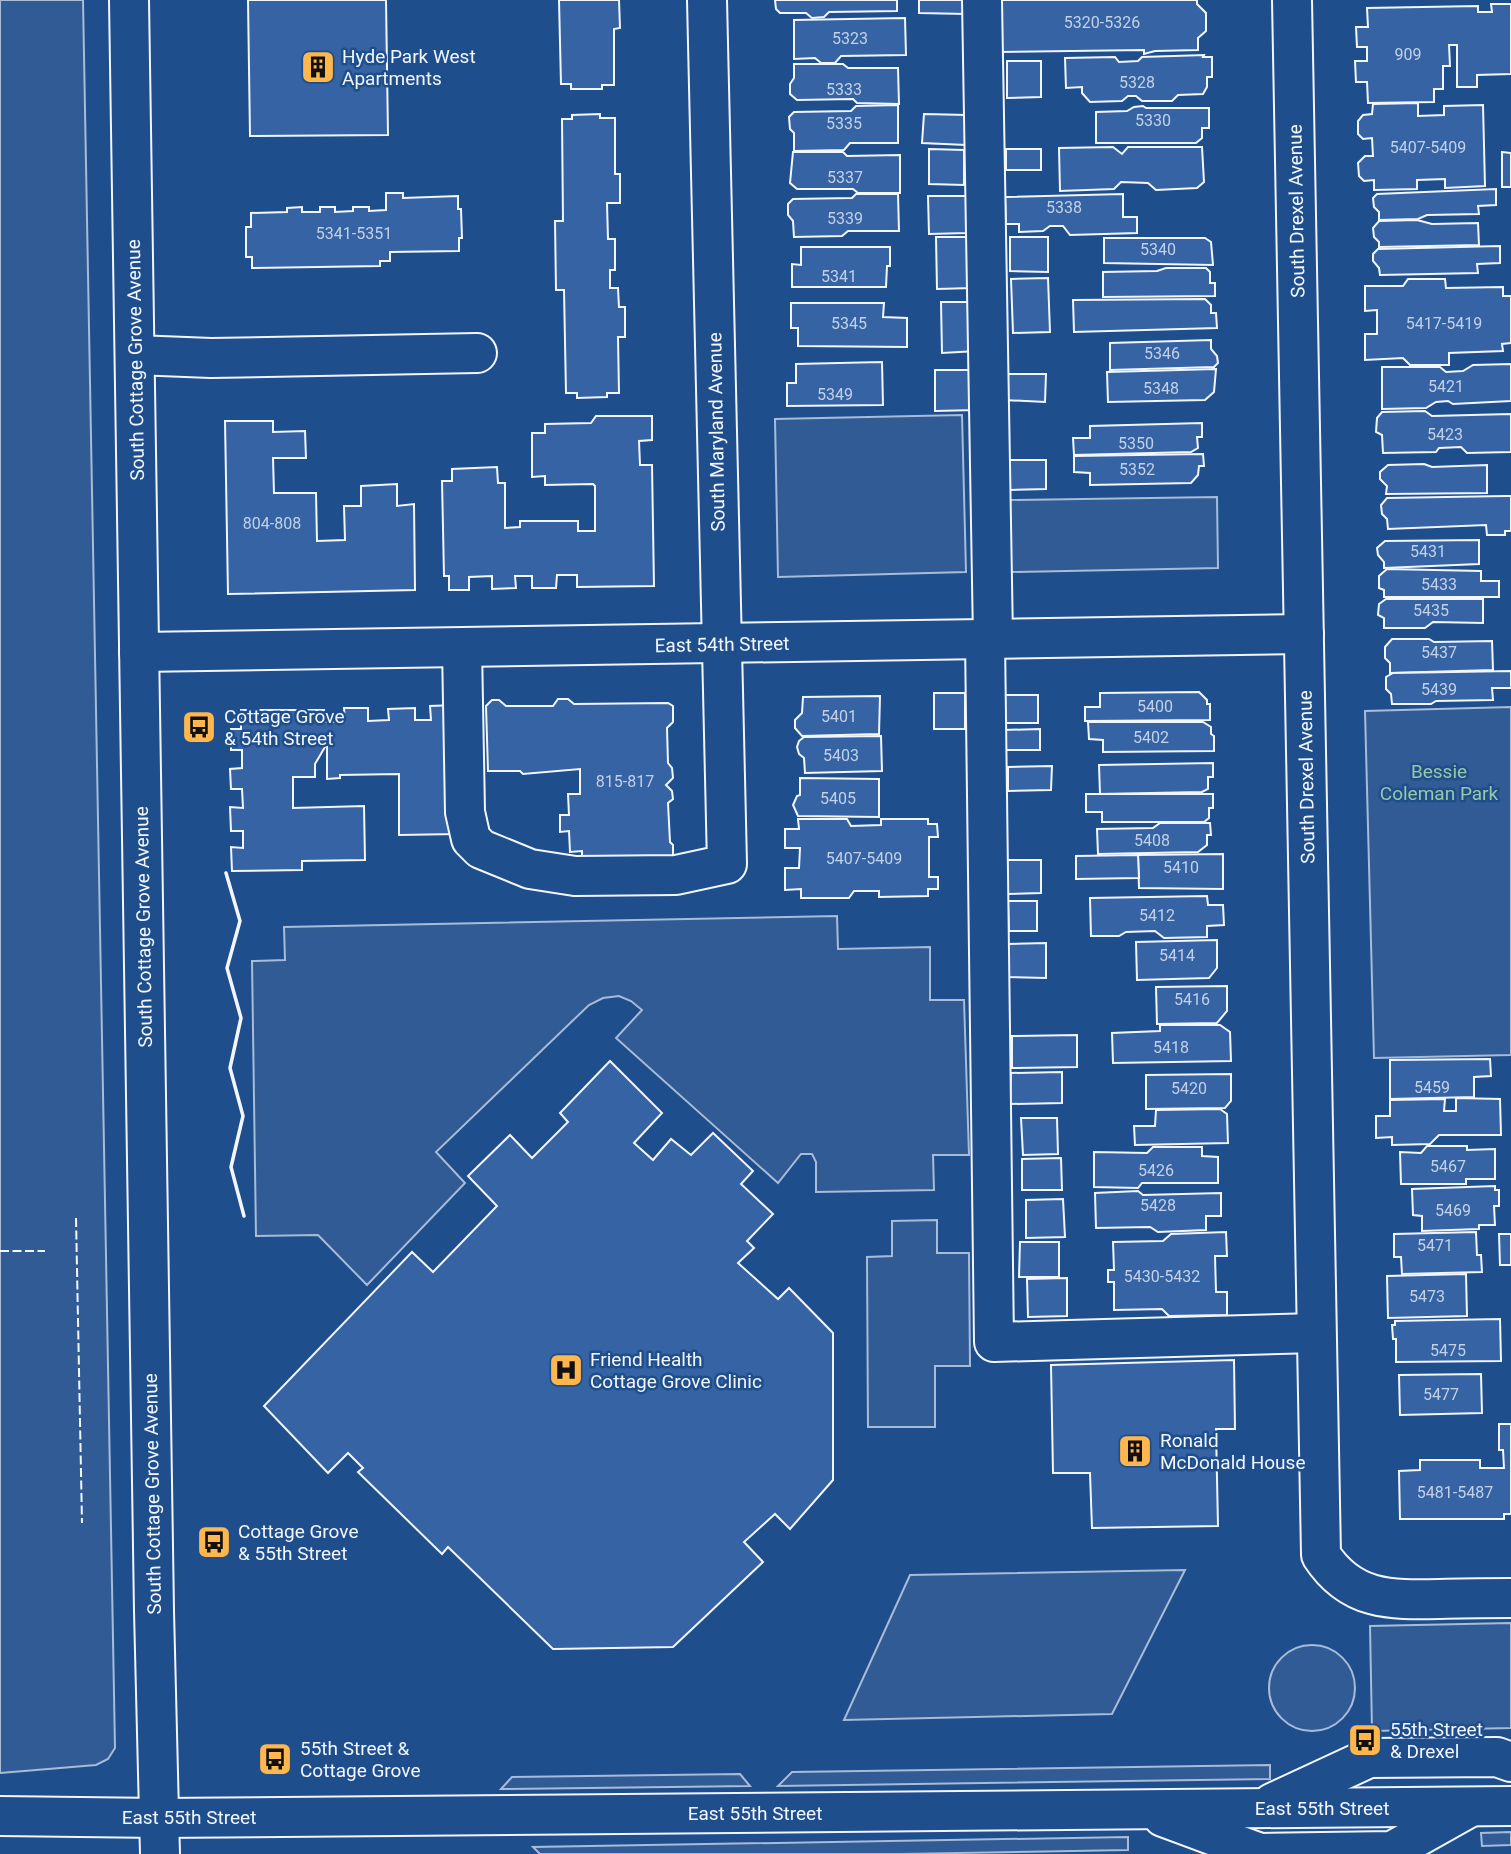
<svg xmlns="http://www.w3.org/2000/svg" width="1511" height="1854" font-family="Roboto,sans-serif">
	<style>
		.built { fill: #305b95; stroke: #a8bbd7; stroke-width: 2 }
		.building { fill: #3563a3; stroke: #f2f6ff; stroke-width: 2 }
		.lines { fill: none; stroke-linecap: round; stroke-linejoin: round }
		.minor-casing { stroke: #f2f6ff; stroke-width: 42 }
		.major-casing { stroke: #f2f6ff; stroke-width: 42 }
		.minor { stroke: #1f4e8c; stroke-width: 38 }
		.major { stroke: #1f4e8c; stroke-width: 38 }
		.fence { stroke: #f2f6ff; stroke-width: 2; stroke-dasharray: 9 3.5; stroke-linecap: butt }
		.wall { stroke: #f2f6ff; stroke-width: 3.5 }
		.labels { text-anchor: middle; stroke-width: 5; stroke-linejoin: round; paint-order: stroke }
		.number-label { font-size: 16px; fill: #c3d1e8 }
		.poi-label { font-size: 19px; fill: #f2f6ff; stroke: #1f4e8c; text-anchor: start }
		.street-label { font-size: 19px; fill: #f2f6ff; stroke: #1f4e8c }
		.park-label { font-size: 19px; fill: #97c8a6; stroke: #1f4e8c }
	</style>
	<rect width="100%" height="100%" fill="#1f4e8c"/>
	<g class="built">
		<polygon points="0,0 83,0 115,1748 108,1759 96,1765 0,1773"/>
		<polygon points="962,415 966,572 778,577 775,419"/>
		<polygon points="1217,497 1218,568 1010,572 1009,500"/>
		<polygon points="1511,707 1511,1055 1374,1058 1365,711"/>
		<polygon points="837,916 838,949 930,947 930,1000 964,1000 969,1155 933,1155 934,1190 816,1192 816,1162 812,1154 801,1154 778,1183 616,1038 642,1010 631,1001 619,996 603,998 589,1005 436,1152 465,1183 367,1285 318,1235 256,1236 252,961 285,960 284,927"/>
		<polygon points="937,1220 937,1253 969,1253 970,1366 935,1366 935,1427 868,1427 867,1257 892,1256 892,1221"/>
		<polygon points="1185,1570 1112,1714 844,1720 910,1575"/>
		<polygon points="1511,1623 1511,1728 1372,1731 1370,1626"/>
		<circle cx="1312" cy="1688" r="43"/>
		<polygon points="1270,1765 1270,1779 778,1786 792,1772"/>
		<polygon points="740,1774 750,1786 501,1789 512,1777"/>
		<polygon points="1511,1832 1511,1845 1482,1846 1481,1833"/>
		<polygon points="1128,1837 1128,1850 900,1854 540,1854 533,1847"/>
	</g>
	<g class="building">
		<polygon points="248,0 386,0 388,135 250,136"/>
		<polygon points="559,0 619,0 620,28 614,29 614,85 602,85 602,89 571,89 571,84 561,84"/>
		<polygon points="775,0 897,0 897,11 829,12 824,17 812,18 806,13 780,13 776,9"/>
		<polygon points="919,0 966,0 966,14 919,13"/>
		<polygon points="998,0 1197,0 1197,4 1206,13 1206,31 1198,38 1198,50 1155,51 1144,54 1144,50 999,52"/>
		<polygon points="1491,4 1511,4 1511,74 1477,75 1477,87 1457,87 1457,45 1449,45 1450,66 1443,66 1443,89 1434,89 1434,102 1368,103 1367,82 1356,82 1355,61 1367,61 1367,47 1357,47 1356,27 1368,27 1367,8 1478,6 1478,12 1492,12"/>
		<polygon points="905,18 906,55 841,56 835,63 821,63 815,58 794,59 794,20"/>
		<polygon points="1204,55 1203,57 1212,57 1212,77 1207,77 1207,87 1203,94 1178,95 1172,101 1142,101 1136,96 1128,96 1122,101 1090,102 1082,93 1082,87 1066,88 1065,58 1115,57 1119,62 1138,61 1142,57"/>
		<polygon points="1007,61 1041,61 1041,97 1007,98"/>
		<polygon points="794,64 843,64 848,68 898,68 899,104 857,103 853,99 797,100 790,94 790,84 794,78"/>
		<polygon points="1418,103 1418,116 1444,115 1444,106 1483,105 1485,186 1445,188 1445,179 1417,180 1417,189 1374,190 1374,180 1364,181 1359,176 1358,163 1365,156 1373,156 1372,138 1363,139 1358,134 1358,121 1363,115 1372,114 1373,104"/>
		<polygon points="898,105 898,143 850,143 844,150 794,151 794,133 790,129 789,117 794,112 851,111 856,106"/>
		<polygon points="1143,106 1146,108 1209,108 1209,128 1202,128 1202,138 1196,143 1096,143 1096,112 1127,111 1134,107"/>
		<polygon points="600,114 600,118 615,118 615,174 620,174 620,203 607,203 608,239 615,239 615,270 610,270 610,288 618,288 619,307 625,307 625,337 618,337 619,393 607,393 607,397 577,398 577,393 566,393 564,290 556,290 555,221 563,221 562,119 572,119 572,115"/>
		<polygon points="924,114 967,115 966,145 922,143"/>
		<polygon points="1113,147 1122,154 1128,147 1202,147 1204,182 1197,188 1156,190 1148,183 1121,182 1114,189 1060,191 1059,148"/>
		<polygon points="929,149 964,150 964,185 929,184"/>
		<rect x="1006" y="149" width="35" height="21"/>
		<polygon points="793,152 843,152 847,156 900,155 900,193 858,193 853,189 797,189 790,183"/>
		<polygon points="1502,152 1511,153 1511,187 1502,187"/>
		<polygon points="1496,189 1496,205 1478,206 1479,214 1427,215 1418,219 1379,220 1379,212 1374,207 1373,198 1377,194"/>
		<polygon points="386,193 403,193 403,198 458,196 458,209 461,209 462,238 459,238 459,251 390,252 390,261 380,261 380,266 252,268 252,257 246,257 246,227 251,227 251,213 287,212 287,208 302,207 302,212 320,212 320,207 335,207 335,212 353,211 353,207 369,207 369,211 386,210"/>
		<polygon points="856,194 898,194 899,231 848,231 842,236 794,237 793,221 788,215 788,204 793,199 852,198"/>
		<polygon points="1123,194 1123,217 1137,217 1137,233 1070,235 1063,226 1050,226 1043,231 1019,232 1019,224 1006,224 1005,197"/>
		<polygon points="928,196 968,196 967,233 929,234"/>
		<polygon points="1417,220 1432,224 1478,223 1479,245 1379,247 1379,242 1374,237 1373,228 1379,221"/>
		<polygon points="936,237 971,237 972,288 937,289"/>
		<polygon points="1010,237 1048,237 1048,272 1010,271"/>
		<polygon points="1104,238 1205,238 1211,242 1213,265 1104,263"/>
		<polygon points="1500,246 1500,263 1477,264 1478,273 1380,275 1379,268 1373,261 1373,254 1378,249"/>
		<polygon points="801,247 890,247 890,266 887,266 886,287 792,287 792,264 801,265"/>
		<polygon points="1166,268 1206,268 1210,272 1210,283 1215,283 1215,296 1103,297 1103,272 1157,271"/>
		<polygon points="1048,278 1050,332 1013,333 1011,279"/>
		<polygon points="1408,279 1445,279 1446,288 1503,287 1503,296 1511,296 1511,343 1502,344 1503,351 1449,353 1449,365 1410,365 1403,358 1365,360 1365,334 1377,334 1377,310 1365,311 1365,286 1403,286"/>
		<polygon points="1205,299 1211,305 1211,313 1216,313 1217,328 1074,332 1073,300"/>
		<polygon points="941,302 975,302 977,351 942,353"/>
		<polygon points="791,303 884,303 883,317 907,318 907,347 798,346 798,328 791,328"/>
		<polygon points="1211,340 1211,349 1217,356 1218,363 1214,367 1110,370 1110,343"/>
		<polygon points="882,362 883,405 787,406 787,383 796,383 796,364"/>
		<polygon points="1511,364 1511,401 1453,404 1448,401 1436,402 1426,408 1382,409 1382,367 1440,367 1446,372 1463,371 1473,365"/>
		<polygon points="1216,369 1214,392 1205,400 1108,402 1107,372"/>
		<polygon points="935,370 975,370 976,410 935,411"/>
		<polygon points="1004,374 1046,374 1045,402 1003,400"/>
		<polygon points="1425,411 1432,416 1511,414 1511,452 1467,453 1461,447 1439,448 1436,452 1383,453 1382,435 1376,432 1377,418 1382,412"/>
		<polygon points="596,416 652,416 652,440 639,441 640,465 652,465 654,586 577,587 577,575 557,575 556,588 532,588 532,576 515,576 516,588 492,589 492,576 469,577 469,590 449,590 449,576 444,576 442,481 452,481 452,469 497,467 498,483 505,483 505,528 520,527 520,521 578,521 578,531 595,531 595,486 593,484 545,485 545,476 532,477 532,433 545,433 545,424 591,423"/>
		<polygon points="225,421 273,421 273,432 305,431 306,458 273,458 274,493 316,493 317,541 345,540 344,506 361,506 361,486 397,484 397,506 414,504 415,590 228,594"/>
		<polygon points="1202,423 1202,437 1197,437 1198,448 1191,452 1074,455 1073,438 1090,438 1090,426"/>
		<polygon points="1203,454 1204,466 1199,466 1198,475 1191,483 1090,485 1090,473 1074,472 1074,456"/>
		<polygon points="1009,460 1046,460 1046,489 1010,490"/>
		<polygon points="1424,464 1432,467 1487,465 1487,493 1386,494 1387,486 1380,479 1380,472 1388,465"/>
		<polygon points="1506,496 1511,496 1511,531 1505,531 1505,535 1487,535 1486,525 1388,529 1387,519 1382,514 1381,505 1387,498"/>
		<polygon points="1479,540 1479,564 1384,568 1384,562 1378,555 1377,548 1385,541"/>
		<polygon points="1387,569 1481,571 1481,581 1499,581 1499,597 1384,597 1384,590 1379,588 1379,576"/>
		<polygon points="1386,599 1483,599 1483,623 1433,622 1425,628 1384,628 1384,618 1378,615 1379,604"/>
		<polygon points="1392,639 1429,639 1434,642 1492,641 1493,670 1390,673 1390,663 1385,658 1385,647"/>
		<polygon points="1511,671 1511,688 1492,688 1493,700 1436,701 1431,704 1392,704 1391,694 1386,689 1386,677 1393,673"/>
		<polygon points="1199,692 1207,700 1207,704 1210,704 1210,720 1085,721 1085,707 1100,707 1100,693"/>
		<rect x="934" y="693" width="31" height="36"/>
		<rect x="999" y="695" width="39" height="28"/>
		<polygon points="880,696 879,734 802,736 795,728 795,720 802,713 803,697"/>
		<polygon points="558,699 568,699 574,704 668,703 673,706 673,722 667,728 668,763 672,768 673,778 666,785 672,791 673,799 668,803 670,842 673,845 673,856 666,864 582,864 582,851 570,852 569,831 560,832 560,815 569,815 568,794 580,794 580,769 523,774 520,771 488,771 486,706 492,700 499,700 506,706 553,706"/>
		<polygon points="455,705 457,834 399,835 399,774 340,775 340,778 327,779 327,747 325,747 315,764 315,777 293,777 293,808 364,806 365,860 302,861 302,870 232,871 231,847 243,848 243,831 231,831 230,807 243,808 242,789 231,789 230,769 242,768 242,750 231,750 231,729 241,729 241,710 324,710 324,722 345,722 344,708 368,708 368,721 389,720 388,709 415,708 415,720 431,720 430,706"/>
		<polygon points="1088,722 1203,722 1211,727 1211,734 1214,736 1214,751 1103,752 1103,740 1089,739"/>
		<polygon points="1040,729 1040,750 1005,750 1004,730"/>
		<polygon points="881,736 882,771 805,773 804,758 799,754 797,747 799,741 804,737"/>
		<polygon points="1213,763 1213,777 1208,777 1208,789 1202,792 1100,794 1099,765"/>
		<polygon points="1052,766 1051,790 1008,791 1008,767"/>
		<polygon points="800,778 879,779 879,817 798,816 793,805 797,796 800,795"/>
		<polygon points="1086,794 1213,794 1213,808 1209,808 1209,818 1204,822 1102,822 1102,812 1086,812"/>
		<polygon points="798,819 847,819 851,826 881,825 881,819 928,819 928,824 937,824 938,837 929,837 929,877 938,877 938,889 928,889 928,896 879,897 879,891 854,891 849,898 801,898 801,889 785,890 785,868 799,868 800,848 785,848 785,829 799,829"/>
		<polygon points="1160,823 1210,823 1211,835 1207,835 1207,845 1198,852 1098,854 1097,829 1153,828"/>
		<polygon points="1223,854 1223,889 1139,888 1138,855"/>
		<polygon points="1138,855 1139,878 1076,879 1076,856"/>
		<polygon points="1007,860 1041,860 1041,893 1008,894"/>
		<polygon points="1207,896 1208,905 1223,905 1224,925 1207,926 1207,937 1164,938 1155,931 1126,932 1119,936 1091,936 1090,898"/>
		<polygon points="1008,901 1037,901 1037,931 1009,931"/>
		<polygon points="1217,940 1217,968 1209,978 1137,980 1136,942"/>
		<polygon points="1046,943 1046,978 1005,977 1006,944"/>
		<polygon points="1227,986 1227,1011 1217,1023 1157,1024 1156,987"/>
		<polygon points="1160,1025 1220,1025 1230,1032 1231,1061 1113,1063 1112,1033 1160,1031"/>
		<polygon points="1077,1035 1077,1067 1012,1068 1012,1036"/>
		<polygon points="1490,1059 1491,1076 1474,1077 1474,1097 1390,1099 1390,1060"/>
		<polygon points="610,1061 662,1113 634,1143 653,1160 671,1139 691,1155 713,1133 753,1171 741,1184 773,1214 747,1241 754,1248 738,1263 778,1299 789,1288 833,1333 833,1480 790,1529 775,1514 744,1542 763,1562 673,1647 553,1649 448,1547 442,1554 358,1472 363,1468 348,1453 328,1473 264,1406 412,1252 433,1272 497,1206 468,1176 510,1135 532,1158 568,1122 560,1113"/>
		<polygon points="1062,1072 1062,1103 1010,1104 1011,1073"/>
		<polygon points="1231,1074 1231,1101 1225,1108 1146,1109 1146,1075"/>
		<polygon points="1456,1098 1500,1099 1501,1135 1439,1135 1430,1144 1392,1145 1392,1137 1376,1138 1376,1116 1390,1116 1390,1100 1445,1099 1444,1111 1456,1111"/>
		<polygon points="1220,1109 1227,1114 1228,1143 1135,1145 1134,1126 1155,1126 1156,1110"/>
		<polygon points="1021,1118 1057,1118 1058,1154 1023,1155"/>
		<polygon points="1427,1146 1467,1146 1467,1150 1495,1149 1495,1179 1466,1179 1466,1184 1401,1184 1400,1152 1421,1153"/>
		<polygon points="1153,1147 1202,1147 1202,1156 1218,1157 1218,1183 1142,1183 1138,1188 1094,1187 1094,1152 1147,1153"/>
		<polygon points="1061,1158 1062,1190 1022,1190 1022,1159"/>
		<polygon points="1495,1186 1495,1190 1499,1190 1499,1206 1494,1206 1495,1225 1479,1225 1479,1229 1422,1231 1422,1216 1413,1215 1412,1189"/>
		<polygon points="1138,1191 1143,1195 1221,1193 1221,1216 1206,1216 1206,1230 1158,1232 1150,1227 1096,1228 1095,1193"/>
		<polygon points="1063,1199 1065,1237 1026,1238 1026,1200"/>
		<polygon points="1226,1232 1227,1256 1215,1256 1216,1292 1227,1292 1227,1315 1169,1316 1162,1309 1114,1310 1114,1282 1108,1282 1108,1270 1114,1270 1113,1242 1163,1241 1171,1234"/>
		<polygon points="1476,1232 1477,1255 1481,1255 1482,1272 1402,1274 1401,1257 1394,1257 1394,1234"/>
		<polygon points="1499,1234 1511,1234 1511,1265 1500,1265"/>
		<polygon points="1020,1242 1059,1242 1059,1277 1019,1277"/>
		<polygon points="1466,1274 1467,1316 1388,1318 1387,1276"/>
		<polygon points="1067,1278 1067,1316 1028,1317 1027,1279"/>
		<polygon points="1500,1319 1501,1361 1396,1362 1396,1339 1393,1339 1392,1325 1395,1325 1395,1321"/>
		<polygon points="1234,1360 1235,1429 1216,1429 1218,1526 1092,1528 1090,1473 1053,1473 1051,1365"/>
		<polygon points="1481,1374 1482,1413 1400,1415 1399,1375"/>
		<polygon points="1499,1424 1511,1424 1511,1514 1504,1514 1504,1519 1400,1519 1399,1471 1420,1470 1420,1460 1480,1460 1480,1468 1504,1468 1503,1450 1499,1450"/>
	</g>
	<g class="lines">
		<g class="minor-casing">
			<g id="minor">
				<polyline points="982,0 993,639"/>
				<path d="M1292,0l29,1555c30,46 69,45 119,44 24,-1 47,-1 71,-1"/>
				<polyline points="135,355 211,358 477,353"/>
				<polyline points="985,639 994,1342 1316,1333"/>
				<polyline points="462,648 465,812 471,839 481,849 530,869 575,876 676,875 727,864 707,0"/>
				<polyline points="139,652 1304,634"/>
				<polyline points="1272,1803 1369,1758 1497,1757 1511,1762"/>
				<polyline points="0,1816 159,1818 1511,1806"/>
				<polyline points="1163,1817 1260,1853 1392,1851 1467,1809"/>
			</g>
		</g>
		<g class="major-casing">
			<polyline id="major" points="129,0 154,1611 160,1854"/>
		</g>
		<use href="#minor" class="minor"/>
		<use href="#major" class="major"/>
		<g class="fence">
			<polyline points="76,1218 82,1523"/>
			<polyline points="0,1251 45,1251"/>
		</g>
		<polyline class="wall" points="226,873 240,921 227,968 241,1018 230,1068 243,1116 231,1167 244,1216"/>
	</g>
	<defs>
		<g id="building-square" transform="scale(1.75)"><rect x="-9" y="-9" width="18" height="18" rx="4" fill="#ffb74d" stroke="#1f4e8c"/><path d="M-4-6H4V6H1V3H-1V6H-4ZM-2.5-4.3h1.7v1.8h-1.7ZM.8-4.3h1.7v1.8H.8ZM-2.5-1h1.7V.8h-1.7ZM.8-1h1.7V.8H.8Z" fill="#111"/></g>
		<g id="bus-square" transform="scale(1.75)"><rect x="-9" y="-9" width="18" height="18" rx="4" fill="#ffb74d" stroke="#1f4e8c"/><path d="M-5-6H5V4H4V6H2V4H-2V6H-4V4H-5ZM-3.5-4V0h7V-4ZM-3.5 1.2v1.5H-2V1.2ZM2 1.2v1.5H3.5V1.2Z" fill="#111"/></g>
		<g id="hospital-square" transform="scale(1.75)"><rect x="-9" y="-9" width="18" height="18" rx="4" fill="#ffb74d" stroke="#1f4e8c"/><path d="M-5-5h3v3.5h4V-5h3V5h-3V1.5h-4V5h-3Z" fill="#111"/></g>
	</defs>
	<g fill-rule="evenodd">
		<use href="#building-square" x="318" y="67"/>
		<use href="#bus-square" x="199" y="727"/>
		<use href="#hospital-square" x="566" y="1370"/>
		<use href="#building-square" x="1135" y="1451"/>
		<use href="#bus-square" x="214" y="1542"/>
		<use href="#bus-square" x="1365" y="1740"/>
		<use href="#bus-square" x="275" y="1759"/>
	</g>
	<g class="labels">
		<g class="number-label">
			<text x="1102" y="28">5320-5326</text>
			<text x="850" y="44">5323</text>
			<text x="1408" y="60">909</text>
			<text x="1137" y="88">5328</text>
			<text x="844" y="95">5333</text>
			<text x="1153" y="126">5330</text>
			<text x="844" y="129">5335</text>
			<text x="1428" y="153">5407-5409</text>
			<text x="845" y="183">5337</text>
			<text x="1064" y="213">5338</text>
			<text x="845" y="224">5339</text>
			<text x="354" y="239">5341-5351</text>
			<text x="1158" y="255">5340</text>
			<text x="839" y="282">5341</text>
			<text x="849" y="329">5345</text>
			<text x="1444" y="329">5417-5419</text>
			<text x="1162" y="359">5346</text>
			<text x="1446" y="392">5421</text>
			<text x="1161" y="394">5348</text>
			<text x="835" y="400">5349</text>
			<text x="1445" y="440">5423</text>
			<text x="1136" y="449">5350</text>
			<text x="1137" y="475">5352</text>
			<text x="272" y="529">804-808</text>
			<text x="1428" y="557">5431</text>
			<text x="1439" y="590">5433</text>
			<text x="1431" y="616">5435</text>
			<text x="1439" y="658">5437</text>
			<text x="1439" y="695">5439</text>
			<text x="1155" y="712">5400</text>
			<text x="839" y="722">5401</text>
			<text x="1151" y="743">5402</text>
			<text x="841" y="761">5403</text>
			<text x="625" y="787">815-817</text>
			<text x="838" y="804">5405</text>
			<text x="1152" y="846">5408</text>
			<text x="864" y="864">5407-5409</text>
			<text x="1181" y="873">5410</text>
			<text x="1157" y="921">5412</text>
			<text x="1177" y="961">5414</text>
			<text x="1192" y="1005">5416</text>
			<text x="1171" y="1053">5418</text>
			<text x="1432" y="1093">5459</text>
			<text x="1189" y="1094">5420</text>
			<text x="1448" y="1172">5467</text>
			<text x="1156" y="1176">5426</text>
			<text x="1158" y="1211">5428</text>
			<text x="1453" y="1216">5469</text>
			<text x="1435" y="1251">5471</text>
			<text x="1162" y="1282">5430-5432</text>
			<text x="1427" y="1302">5473</text>
			<text x="1448" y="1356">5475</text>
			<text x="1441" y="1400">5477</text>
			<text x="1455" y="1498">5481-5487</text>
		</g>
		<g class="poi-label">
			<text x="342" y="63">Hyde Park West<tspan x="342" dy="22">Apartments</tspan></text>
			<text x="224" y="723">Cottage Grove<tspan x="224" dy="22">&amp; 54th Street</tspan></text>
			<text x="590" y="1366">Friend Health<tspan x="590" dy="22">Cottage Grove Clinic</tspan></text>
			<text x="1160" y="1447">Ronald<tspan x="1160" dy="22">McDonald House</tspan></text>
			<text x="238" y="1538">Cottage Grove<tspan x="238" dy="22">&amp; 55th Street</tspan></text>
			<text x="1390" y="1736">55th Street<tspan x="1390" dy="22">&amp; Drexel</tspan></text>
			<text x="300" y="1755">55th Street &amp;<tspan x="300" dy="22">Cottage Grove</tspan></text>
		</g>
		<g class="street-label">
			<text transform="translate(1296 211) rotate(-91)" y="7">South Drexel Avenue</text>
			<text transform="translate(135 360) rotate(-91)" y="7">South Cottage Grove Avenue</text>
			<text transform="translate(716 432) rotate(-91)" y="7">South Maryland Avenue</text>
			<text transform="translate(722 644) rotate(-1)" y="7">East 54th Street</text>
			<text transform="translate(1306 777) rotate(-91)" y="7">South Drexel Avenue</text>
			<text transform="translate(143 927) rotate(-91)" y="7">South Cottage Grove Avenue</text>
			<text transform="translate(152 1494) rotate(-91)" y="7">South Cottage Grove Avenue</text>
			<text x="1322" y="1815">East 55th Street</text>
			<text x="755" y="1820">East 55th Street</text>
			<text x="189" y="1824">East 55th Street</text>
		</g>
		<g class="park-label">
			<text x="1439" y="778">Bessie<tspan x="1439" dy="22">Coleman Park</tspan></text>
		</g>
	</g>
</svg>
